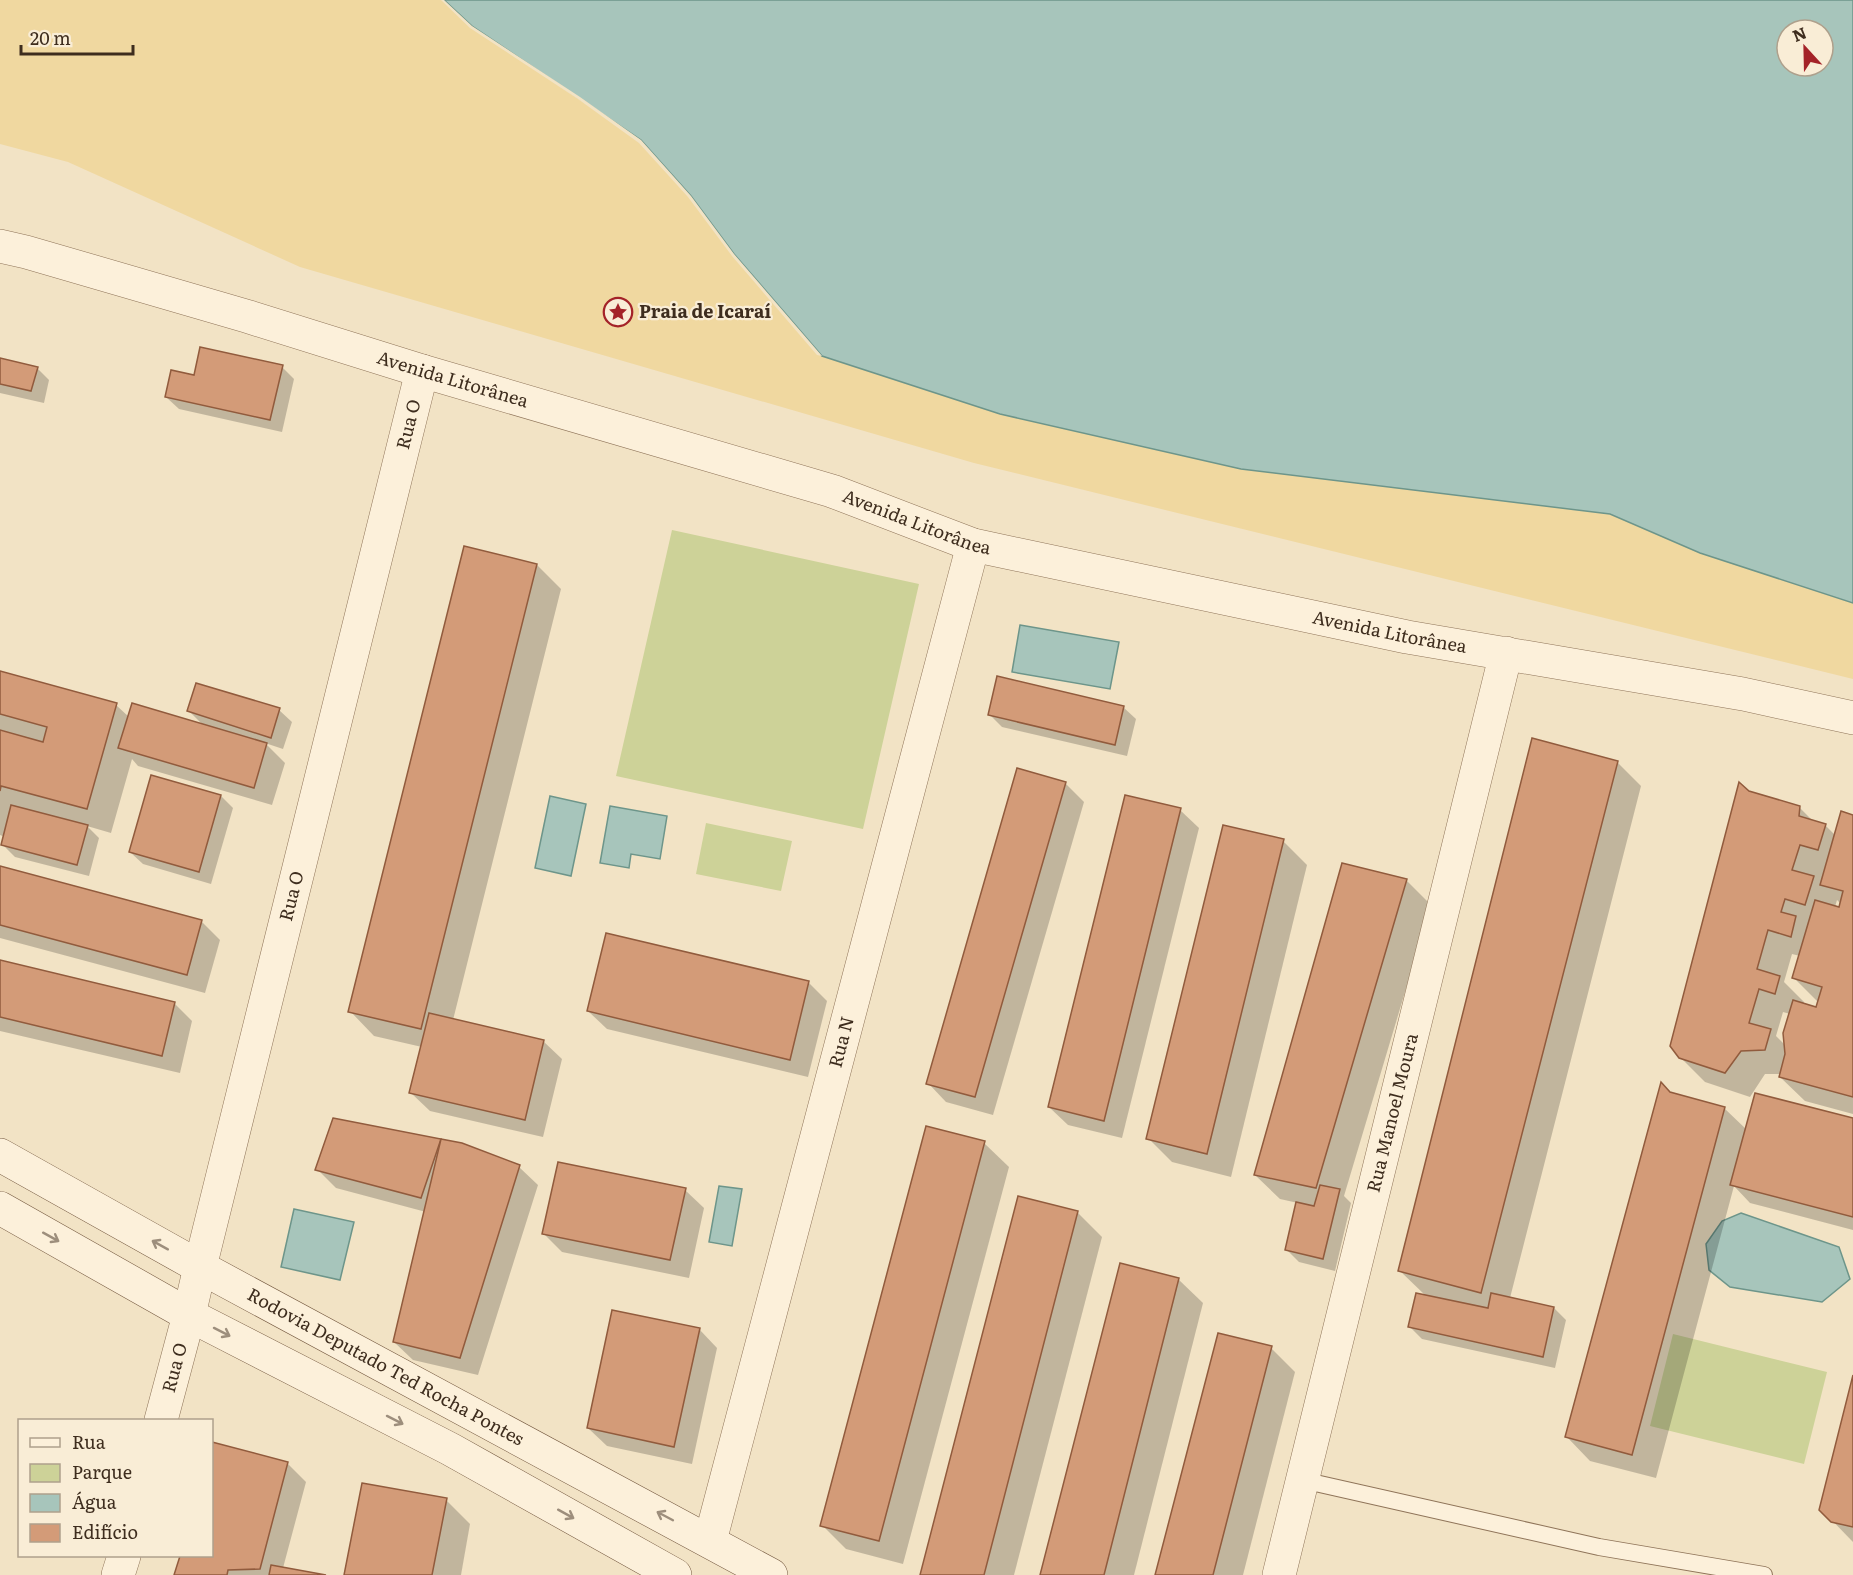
<svg xmlns="http://www.w3.org/2000/svg" width="1853" height="1575" font-family="Literata,serif">
	<style>
		.green { fill: #cdd298 }
		.sand { fill: #f0d8a0 }
		.water { fill: #a7c5bb; stroke: #6d958a; stroke-width: 1.5; fill-rule: evenodd }
		.pier { fill: #f2e3c5 }
		.shadow { fill: #0003; fill-rule: evenodd }
		.building { fill: #d39b78; stroke: #915b3d; stroke-width: 1.5 }
		.lines { fill: none; stroke-linecap: round; stroke-linejoin: round }
		.lane-casing { stroke: #8f7459; stroke-width: 18 }
		.street-casing { stroke: #8f7459; stroke-width: 34 }
		.secondary-casing { stroke: #71553c; stroke-width: 34 }
		.lane { stroke: #fcf0da; stroke-width: 16 }
		.street { stroke: #fcf0da; stroke-width: 33 }
		.secondary { stroke: #fcf0da; stroke-width: 33 }
		.oneway { stroke: #9d8e7c }
		.labels { text-anchor: middle; stroke-width: 4.5; stroke-linejoin: round; paint-order: stroke }
		.poi-label { font-size: 18px; font-weight: bold; fill: #3e2d1e; stroke: #f9edd6; text-anchor: start }
		.street-label { font-size: 18px; fill: #3e2d1e; stroke: #f9edd6 }
	</style>
	<rect width="100%" height="100%" fill="#f2e3c5"/>
	<g class="green">
		<polygon points="672,530 919,584 863,829 616,776"/>
		<polygon points="706,823 792,841 781,891 696,874"/>
		<polygon points="1673,1334 1827,1372 1804,1464 1650,1426"/>
	</g>
	<polygon class="sand" points="0,0 444,0 472,26 641,140 691,196 734,254 822,356 1000,414 1241,468 1610,514 1700,553 1853,603 1853,679 974,463 300,267 68,162 0,144"/>
	<g class="water">
		<path d="M444,0h1409v603l-153,-50 -90,-39 -369,-45 -241,-55 -178,-58 -88,-102 -43,-58 -50,-56 -169,-114zM1787,30h36v36h-36z"/>
		<polygon points="1020,625 1119,642 1110,689 1012,672"/>
		<polygon points="550,796 586,804 571,876 535,868"/>
		<polygon points="610,806 667,816 660,859 631,854 629,868 600,863"/>
		<polygon points="719,1186 742,1189 732,1246 709,1242"/>
		<polygon points="294,1209 354,1222 340,1280 281,1267"/>
		<polygon points="1741,1213 1839,1247 1850,1279 1822,1302 1730,1287 1709,1270 1706,1244 1722,1221"/>
	</g>
	<polygon class="pier" points="441,0 444,0 472,26 580,97 641,140 691,196 734,254 822,356 817,355 732,256 688,197 639,143 578,99 470,28"/>
	<g class="shadow">
		<polygon points="0,360 37,368 49,380 44,403 0,393"/>
		<polygon points="282,367 294,379 282,432 179,409 166,397 195,377"/>
		<polygon points="537,565 561,589 453,1020 543,1041 562,1059 543,1137 430,1111 411,1093 422,1047 374,1036 350,1011"/>
		<polygon points="0,673 116,705 129,717 204,726 189,711 197,685 279,710 292,722 283,749 265,743 285,763 272,805 138,766 132,759 111,833 87,826 99,838 89,876 15,857 3,845 5,837 0,835"/>
		<polygon points="1123,707 1136,719 1127,756 1002,727 990,715"/>
		<polygon points="1617,762 1641,786 1510,1298 1554,1308 1566,1320 1555,1368 1422,1339 1410,1327 1426,1296 1400,1271"/>
		<polygon points="1065,783 1084,802 993,1115 946,1102 928,1083"/>
		<path d="M1748,792l51,15 15,15 11,3 11,11 17,-20v298l-48,-13 -25,-24 1,-3h-16l-15,23 -45,-15 -25,-25zM1837,900l4,4 -1,4 -5,-1zM1792,954l8,2 -6,22 24,24 -1,7 -14,-4 1,-3 -20,-20zM1783,1012l7,2 -4,32 -10,-10z"/>
		<polygon points="221,796 233,808 211,884 143,864 130,852"/>
		<polygon points="1180,810 1199,828 1122,1138 1068,1125 1049,1107"/>
		<polygon points="1283,841 1307,865 1231,1177 1172,1162 1148,1138"/>
		<polygon points="1343,865 1407,881 1431,905 1344,1196 1351,1203 1335,1271 1299,1262 1287,1250 1298,1203 1280,1199 1255,1175"/>
		<polygon points="0,868 201,921 220,940 205,993 0,938"/>
		<polygon points="0,961 174,1003 192,1021 180,1073 0,1031"/>
		<polygon points="809,983 827,1001 808,1077 607,1029 588,1011"/>
		<polygon points="1670,1093 1724,1108 1747,1130 1853,1120 1853,1230 1750,1203 1734,1186 1656,1478 1590,1461 1566,1436"/>
		<polygon points="334,1120 462,1145 519,1167 538,1185 478,1375 413,1360 394,1342 426,1212 336,1188 317,1169"/>
		<polygon points="984,1143 1009,1167 903,1564 846,1549 822,1525"/>
		<polygon points="685,1190 704,1208 689,1278 562,1252 543,1233"/>
		<polygon points="1077,1212 1102,1237 1014,1575 921,1575"/>
		<polygon points="1178,1279 1203,1303 1134,1575 1042,1575"/>
		<polygon points="699,1329 717,1348 692,1464 607,1446 588,1428"/>
		<polygon points="1271,1348 1295,1372 1243,1575 1157,1575"/>
		<polygon points="1853,1381 1853,1542 1821,1509"/>
		<polygon points="212,1444 287,1463 306,1482 283,1568 318,1575 176,1575 181,1556 212,1556"/>
		<polygon points="446,1500 470,1524 461,1575 346,1575"/>
	</g>
	<g class="building">
		<polygon points="200,347 283,365 270,420 165,397 171,370 194,375"/>
		<polygon points="0,358 38,367 31,391 0,384"/>
		<polygon points="464,546 537,564 421,1029 348,1012"/>
		<polygon points="0,671 117,703 87,809 1,786 0,791 0,730 43,742 47,727 0,714"/>
		<polygon points="997,676 1124,706 1115,745 988,715"/>
		<polygon points="196,683 280,708 271,738 187,711"/>
		<polygon points="132,703 267,743 254,788 118,748"/>
		<polygon points="1532,738 1618,761 1481,1293 1398,1271"/>
		<polygon points="1017,768 1066,782 975,1097 926,1084"/>
		<polygon points="151,775 221,795 199,872 129,852"/>
		<polygon points="1739,782 1749,791 1800,806 1799,816 1826,824 1818,850 1800,845 1792,870 1814,876 1805,905 1785,899 1781,912 1796,916 1791,937 1768,930 1757,969 1780,976 1775,994 1759,989 1749,1023 1771,1029 1765,1050 1741,1051 1725,1073 1679,1058 1670,1046"/>
		<polygon points="1125,795 1181,808 1104,1121 1048,1107"/>
		<polygon points="11,805 88,825 77,865 1,845"/>
		<polygon points="1841,811 1853,815 1853,1097 1779,1077 1785,1054 1783,1033 1793,1000 1816,1007 1822,987 1792,978 1815,900 1839,907 1843,891 1820,885"/>
		<polygon points="1223,825 1284,839 1207,1154 1146,1139"/>
		<polygon points="1342,863 1407,879 1316,1188 1254,1175"/>
		<polygon points="0,866 202,920 187,975 0,925"/>
		<polygon points="606,933 809,981 790,1060 587,1011"/>
		<polygon points="0,960 175,1002 162,1056 0,1017"/>
		<polygon points="429,1013 544,1040 525,1120 409,1093"/>
		<polygon points="1661,1082 1670,1092 1725,1107 1632,1455 1565,1437"/>
		<polygon points="1755,1093 1853,1118 1853,1217 1730,1185"/>
		<polygon points="333,1118 441,1139 421,1198 315,1170"/>
		<polygon points="926,1126 985,1141 879,1541 820,1526"/>
		<polygon points="441,1139 462,1143 520,1165 460,1358 393,1342"/>
		<polygon points="558,1162 686,1188 670,1260 542,1234"/>
		<polygon points="1320,1185 1340,1189 1323,1259 1285,1250 1296,1202 1314,1206"/>
		<polygon points="1018,1196 1078,1211 984,1575 920,1575"/>
		<polygon points="1120,1263 1179,1278 1104,1575 1040,1575"/>
		<polygon points="1416,1293 1488,1308 1491,1293 1554,1307 1543,1357 1408,1327"/>
		<polygon points="612,1310 700,1328 674,1447 587,1428"/>
		<polygon points="1218,1333 1272,1346 1213,1575 1155,1575"/>
		<polygon points="1853,1375 1853,1527 1831,1522 1819,1510"/>
		<polygon points="212,1442 288,1462 260,1569 228,1570 227,1575 174,1575 180,1556 212,1556"/>
		<polygon points="362,1483 447,1498 432,1575 344,1575"/>
		<polygon points="271,1565 326,1575 269,1575"/>
	</g>
	<g class="lines">
		<g class="lane-casing">
			<polyline id="lane" points="1302,1480 1599,1547 1764,1575"/>
		</g>
		<g class="street-casing">
			<g id="street">
				<path id="s1" d="M0,246l26,6 220,64 176,55 410,120 141,54 434,92 336,57 110,24"/>
				<path id="s2" d="M161,1420l28,-105 11,-48 222,-896"/>
				<path id="s3" d="M710,1541l263,-996"/>
				<polyline points="118,1575 124,1556"/>
				<path id="s4" d="M1279,1575l227,-922"/>
			</g>
		</g>
		<g class="secondary-casing">
			<g id="secondary">
				<path id="s5" d="M0,1155l200,112 571,308"/>
				<polyline points="0,1208 189,1315 450,1449 675,1575"/>
			</g>
		</g>
		<use href="#lane" class="lane"/>
		<use href="#street" class="street"/>
		<use href="#secondary" class="secondary"/>
	</g>
	<defs><path id="oneway-shaft" d="M-6 0H5M1.5-3L5.5 0L1.5 3" fill="none" stroke-width="1.6" stroke-linecap="round" stroke-linejoin="round" transform="scale(1.5)"/></defs>
	<g class="oneway">
		<use href="#oneway-shaft" transform="translate(51 1237) rotate(29)"/>
		<use href="#oneway-shaft" transform="translate(160 1245) rotate(-151)"/>
		<use href="#oneway-shaft" transform="translate(222 1332) rotate(27)"/>
		<use href="#oneway-shaft" transform="translate(395 1420) rotate(27)"/>
		<use href="#oneway-shaft" transform="translate(566 1514) rotate(29)"/>
		<use href="#oneway-shaft" transform="translate(665 1516) rotate(-152)"/>
	</g>
	<defs>
		<g id="sight-ring" transform="scale(1.5)"><circle r="9.5" fill="#f9edd6" stroke="#a42328" stroke-width="1.5"/><path d="M0-6L1.8-2.2L6-1.7L2.9 1.2L3.7 5.4L0 3.3L-3.7 5.4L-2.9 1.2L-6-1.7L-1.8-2.2Z" fill="#a42328"/></g>
	</defs>
	<g fill-rule="evenodd">
		<use href="#sight-ring" x="618" y="312"/>
	</g>
	<g class="labels">
		<g class="poi-label">
			<text x="639" y="318">Praia de Icaraí</text>
		</g>
		<g class="street-label">
			<text dy="6" stroke="none"><textPath href="#s1" startOffset="472">Avenida Litorânea</textPath></text>
			<text dy="6" stroke="none"><textPath href="#s2" startOffset="1026">Rua O</textPath></text>
			<text dy="6" stroke="none"><textPath href="#s1" startOffset="958">Avenida Litorânea</textPath></text>
			<text dy="6" stroke="none"><textPath href="#s1" startOffset="1444">Avenida Litorânea</textPath></text>
			<text dy="6" stroke="none"><textPath href="#s2" startOffset="540">Rua O</textPath></text>
			<text dy="6" stroke="none"><textPath href="#s3" startOffset="516">Rua N</textPath></text>
			<text dy="6" stroke="none"><textPath href="#s4" startOffset="476">Rua Manoel Moura</textPath></text>
			<text dy="6" stroke="none"><textPath href="#s5" startOffset="440">Rodovia Deputado Ted Rocha Pontes</textPath></text>
			<text dy="6" stroke="none"><textPath href="#s2" startOffset="54">Rua O</textPath></text>
		</g>
	</g>
	<rect x="18" y="1419" width="195" height="138" fill="#f9edd6" stroke="#aea08c" stroke-width="1.5"/>
	<rect x="30" y="1438" width="30" height="9" fill="#fcf0da" stroke="#aea08c" stroke-width="1.5"/>
	<text x="72" y="1449" font-size="18" fill="#3e2d1e">Rua</text>
	<rect x="30" y="1464" width="30" height="18" fill="#cdd298" stroke="#aea08c" stroke-width="1.5"/>
	<text x="72" y="1479" font-size="18" fill="#3e2d1e">Parque</text>
	<rect x="30" y="1494" width="30" height="18" fill="#a7c5bb" stroke="#aea08c" stroke-width="1.5"/>
	<text x="72" y="1509" font-size="18" fill="#3e2d1e">Água</text>
	<rect x="30" y="1524" width="30" height="18" fill="#d39b78" stroke="#aea08c" stroke-width="1.5"/>
	<text x="72" y="1539" font-size="18" fill="#3e2d1e">Edifício</text>
	<g transform="translate(1805 48) rotate(338)"><circle r="28" fill="#f9edd6" stroke="#aea08c" stroke-width="1.5"/>
	<path d="M0-4.5L10 22L0 15L-10 22Z" fill="#a42328"/>
	<text y="-9" font-size="16" font-weight="bold" text-anchor="middle" fill="#3e2d1e">N</text>
	</g>
	<path d="M21 45v9h112v-9" fill="none" stroke="#3e2d1e" stroke-width="3"/>
	<text x="30" y="45" font-size="18" fill="#3e2d1e" stroke="#f9edd6" stroke-width="4.5" paint-order="stroke">20 m</text>
</svg>
